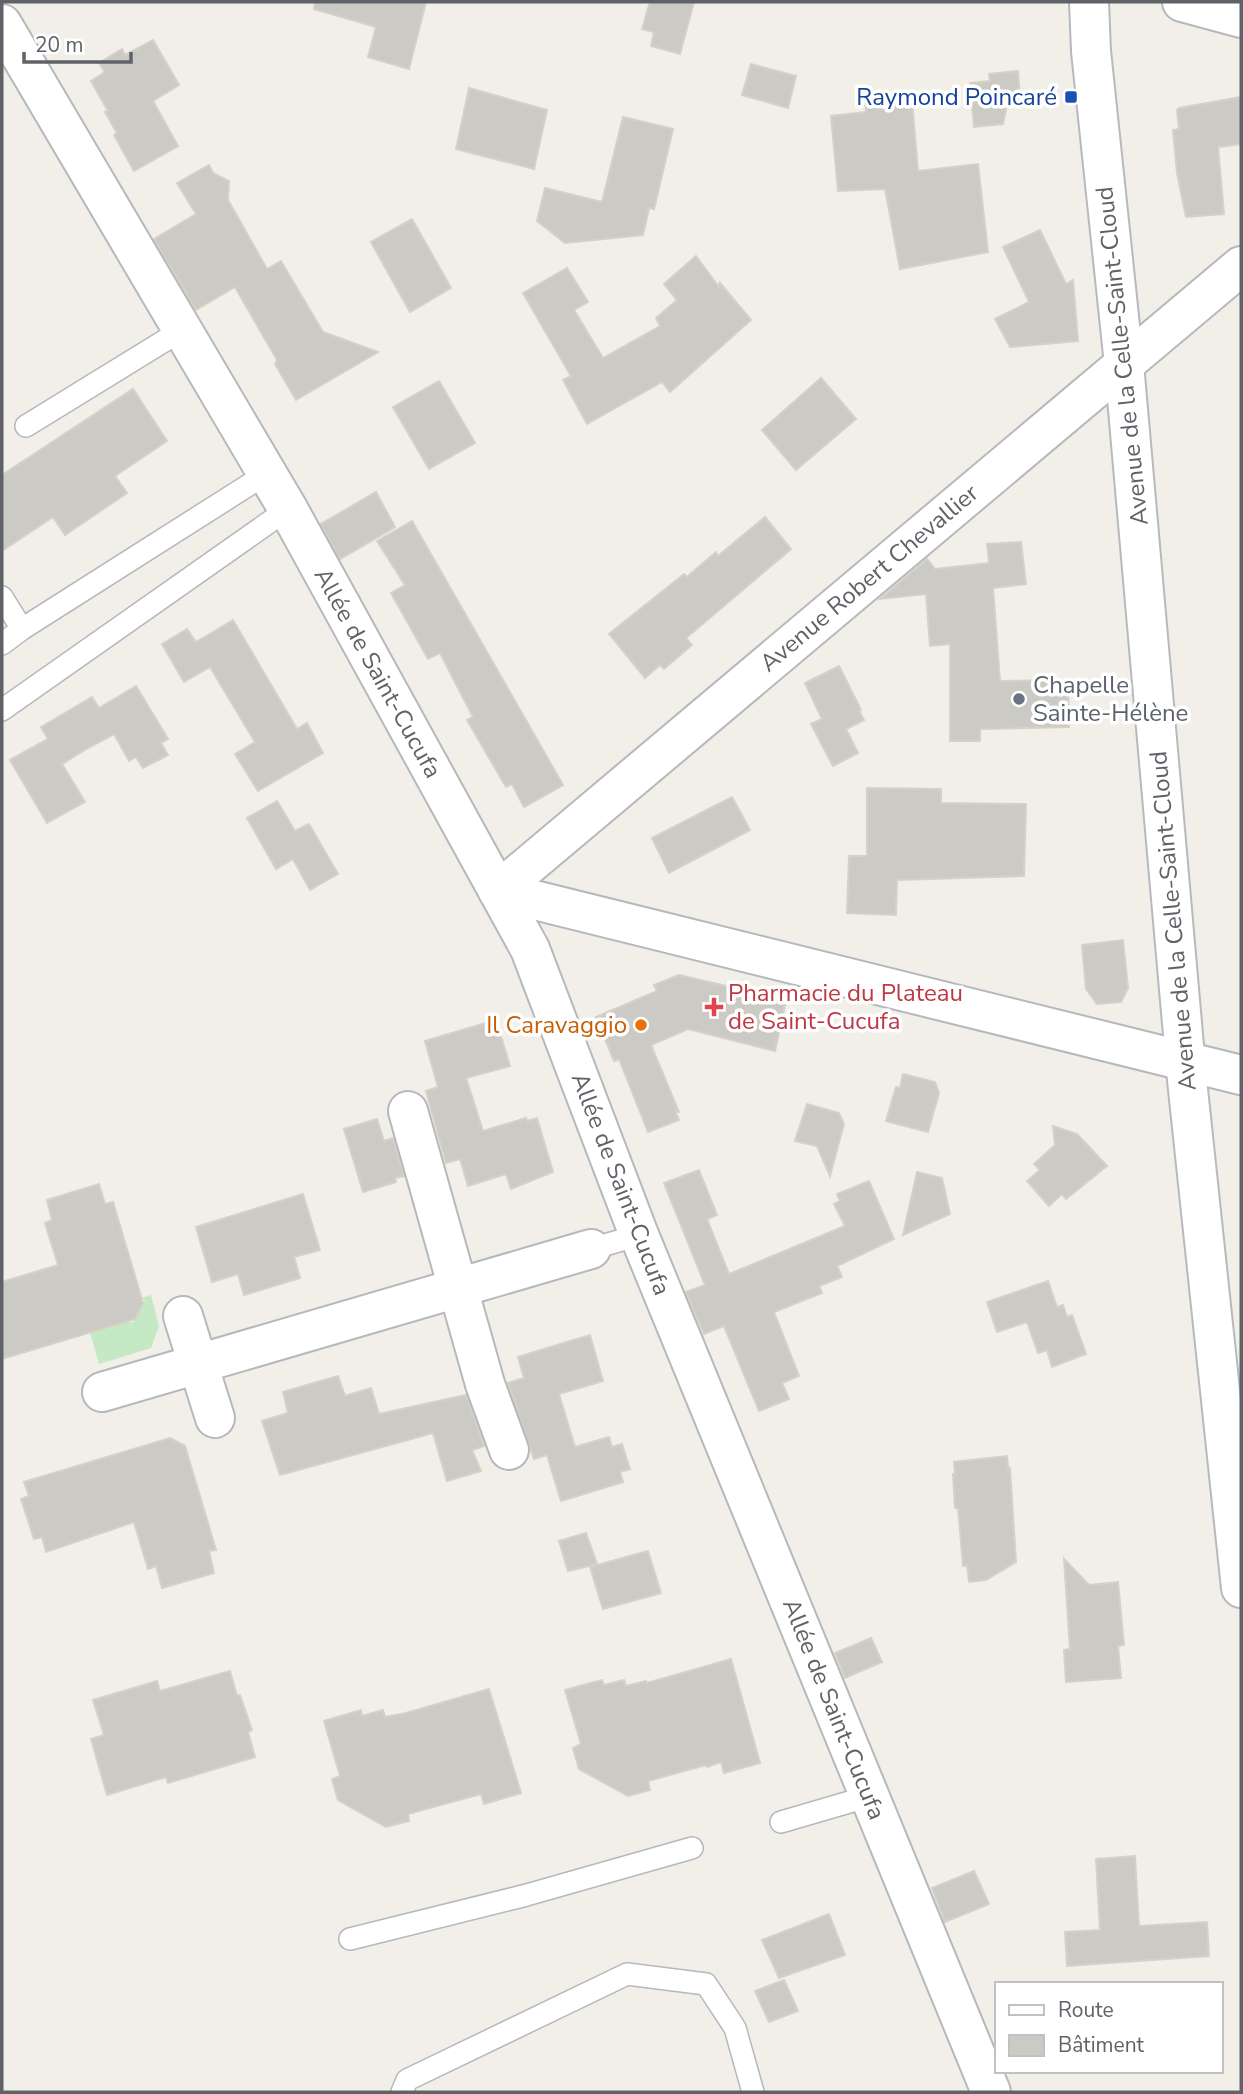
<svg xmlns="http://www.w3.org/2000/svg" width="1243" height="2094" font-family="'Nunito Sans',sans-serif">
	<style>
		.green { fill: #c5e8c5 }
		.building { fill: #cccac5; stroke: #d6d1c6; stroke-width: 2 }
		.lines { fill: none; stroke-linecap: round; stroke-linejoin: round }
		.lane-casing { stroke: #b5b8bc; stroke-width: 24 }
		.street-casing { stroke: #b5b8bc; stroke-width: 42 }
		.secondary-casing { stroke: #b6babf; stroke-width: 42 }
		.lane { stroke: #fff; stroke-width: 21 }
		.street { stroke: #fff; stroke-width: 38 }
		.secondary { stroke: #fff; stroke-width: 38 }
		.transit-dot { fill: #1a4fb4; stroke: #fff; stroke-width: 2.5 }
		.worship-dot { fill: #6b7280; stroke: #fff; stroke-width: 2.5 }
		.health-dot { fill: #e0444e; stroke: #fff; stroke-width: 2.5 }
		.food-dot { fill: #e8710a; stroke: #fff; stroke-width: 2.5 }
		.labels { text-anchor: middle; stroke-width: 7; stroke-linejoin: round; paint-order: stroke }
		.transit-label { font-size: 24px; fill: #164399; stroke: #fff; text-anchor: end }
		.street-label { font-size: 24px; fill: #5f6368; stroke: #fff }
		.worship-label { font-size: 24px; fill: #5b616d; stroke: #fff; text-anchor: start }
		.health-label { font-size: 24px; fill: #be3a42; stroke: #fff; text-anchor: start }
		.food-label { font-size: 24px; fill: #c56008; stroke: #fff; text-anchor: end }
	</style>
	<rect width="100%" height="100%" fill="#f1efe8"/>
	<polygon class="green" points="151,1295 159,1326 151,1348 99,1364 90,1332 128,1321 132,1323 145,1300 141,1298"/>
	<g class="building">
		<polygon points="315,2 426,2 409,69 368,57 376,27 314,9"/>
		<polygon points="650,2 694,2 680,54 651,46 654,32 642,29"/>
		<polygon points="153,40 179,85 153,101 178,146 134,171 114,135 117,133 105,112 108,111 91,81 105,72 99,63 122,49 125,55"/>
		<polygon points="751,64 796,76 788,108 742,95"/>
		<polygon points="1018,71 1020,99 1008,100 1003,124 974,127 970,83 990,81 989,74"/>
		<polygon points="469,88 547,110 534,169 456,149"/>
		<polygon points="898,93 912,101 918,171 978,164 988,252 900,269 885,189 838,191 831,116 866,112 865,97"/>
		<polygon points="1241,97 1241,144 1218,147 1224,214 1186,217 1177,173 1173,130 1179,129 1177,110 1179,108"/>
		<polygon points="623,117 673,129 654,209 649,208 643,235 565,243 537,221 545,188 602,202"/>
		<polygon points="209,165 213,173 229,181 228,200 267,269 281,261 323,332 378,352 296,400 275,364 277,360 235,287 196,310 154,239 196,214 177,183"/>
		<polygon points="412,219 451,288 410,312 371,242"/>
		<polygon points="1040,230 1066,284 1073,280 1078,341 1010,347 995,319 1029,302 1003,247"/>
		<polygon points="696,256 719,287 720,283 751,320 670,392 662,382 587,424 563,380 571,376 523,293 567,268 588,302 574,310 603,358 660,326 656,318 677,300 664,284"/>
		<polygon points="821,378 856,419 796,470 762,430"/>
		<polygon points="439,381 475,443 429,469 393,407"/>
		<polygon points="133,389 167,441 115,476 127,493 65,535 53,517 2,551 2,475"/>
		<polygon points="376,492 395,527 340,559 321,524"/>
		<polygon points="765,517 791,549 686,638 692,645 664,669 660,665 645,678 609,634 684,574 687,577 716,552 718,556"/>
		<polygon points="412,521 563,785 524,807 512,784 506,787 467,720 473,717 440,653 428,659 391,593 405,585 377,541"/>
		<polygon points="1021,542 1026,584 993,588 1000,681 1068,680 1069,727 980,729 980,741 950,741 950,644 930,646 926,594 880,599 927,559 935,569 989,563 987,544"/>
		<polygon points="233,620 297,729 307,723 323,753 258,791 235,754 255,742 210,667 184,682 162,644 187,629 196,642"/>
		<polygon points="839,666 861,710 859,711 864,720 846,729 858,753 833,766 811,724 822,719 805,683"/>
		<polygon points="136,686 168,739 161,743 168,755 143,768 136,757 129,761 114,734 88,748 62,764 85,802 47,823 10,760 48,739 41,727 92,697 99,708"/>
		<polygon points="867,788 941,789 941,803 1026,804 1024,876 897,880 896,915 847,913 849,856 867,856"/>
		<polygon points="732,797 750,830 669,873 652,838"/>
		<polygon points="277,801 295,831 309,824 338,874 310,890 293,859 276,869 247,818"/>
		<polygon points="1123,940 1128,988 1121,1002 1097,1004 1086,989 1082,945"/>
		<polygon points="679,975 786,1000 775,1051 688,1029 651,1045 679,1112 675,1111 679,1120 648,1132 619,1059 614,1061 596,1017 657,991 654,985"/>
		<polygon points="496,1020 510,1066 466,1078 483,1131 526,1118 527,1121 537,1118 553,1172 511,1189 506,1174 468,1186 460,1159 446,1163 426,1091 438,1087 425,1041"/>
		<polygon points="903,1074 935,1082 939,1093 928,1132 886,1121 896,1087 900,1088"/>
		<polygon points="807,1104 839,1113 844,1124 830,1176 817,1146 795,1141"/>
		<polygon points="377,1119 384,1141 393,1138 404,1176 395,1178 396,1182 363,1192 344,1129"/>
		<polygon points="1053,1126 1077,1134 1107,1166 1066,1199 1062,1194 1049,1206 1027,1181 1040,1170 1034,1164 1055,1145"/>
		<polygon points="699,1170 717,1215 707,1219 729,1274 845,1226 834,1204 840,1201 837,1194 869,1181 894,1239 837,1266 842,1277 819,1286 822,1293 774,1312 799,1376 782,1383 789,1399 759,1411 724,1326 704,1334 686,1292 705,1285 664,1183"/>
		<polygon points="917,1172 942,1178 950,1214 903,1235"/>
		<polygon points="99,1184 105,1204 113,1202 143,1303 135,1319 2,1359 2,1282 58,1265 45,1223 52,1220 47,1200"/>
		<polygon points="303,1194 320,1250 294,1257 300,1278 244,1295 238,1274 212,1282 196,1227"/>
		<polygon points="1048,1281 1057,1307 1063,1305 1067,1317 1072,1315 1086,1354 1052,1367 1047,1350 1038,1353 1027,1322 997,1332 987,1302"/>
		<polygon points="590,1335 603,1381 559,1394 575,1447 609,1437 612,1447 622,1444 630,1469 620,1472 623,1482 561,1501 547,1455 534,1459 508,1383 524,1378 518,1357"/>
		<polygon points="338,1376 345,1396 371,1388 379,1414 466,1395 484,1446 472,1450 481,1471 447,1481 433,1433 280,1475 262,1421 288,1413 283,1392"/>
		<polygon points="170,1438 185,1446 216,1550 209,1551 214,1573 162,1588 156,1566 148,1569 134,1522 46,1552 42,1537 34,1539 21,1499 29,1496 24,1482"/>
		<polygon points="1007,1456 1008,1468 1010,1468 1016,1562 986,1580 969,1582 967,1565 963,1566 958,1508 955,1508 953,1474 955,1474 954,1462"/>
		<polygon points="586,1533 597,1564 568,1571 559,1541"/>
		<polygon points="648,1551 661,1593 603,1609 590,1567"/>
		<polygon points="1064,1559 1089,1585 1118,1582 1124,1645 1118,1646 1121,1678 1066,1682 1064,1650 1070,1649"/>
		<polygon points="871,1638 882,1662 845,1678 835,1653"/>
		<polygon points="731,1659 760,1763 724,1773 721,1762 707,1767 706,1765 648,1781 650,1790 628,1796 579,1769 573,1748 581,1744 565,1690 602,1680 604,1685 624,1680 626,1686 646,1681 647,1683"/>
		<polygon points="230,1671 237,1696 240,1695 252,1730 248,1732 255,1757 168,1783 166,1777 107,1795 91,1739 104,1735 93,1700 157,1681 160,1691"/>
		<polygon points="489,1689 521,1793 484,1804 481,1794 408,1814 409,1821 386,1827 338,1800 332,1779 340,1776 324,1721 361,1710 362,1716 383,1710 385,1717 406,1713"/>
		<polygon points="1135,1856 1139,1926 1207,1922 1209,1956 1067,1966 1065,1932 1100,1930 1096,1859"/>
		<polygon points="974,1871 989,1904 945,1922 932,1888"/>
		<polygon points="829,1914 845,1955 779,1978 762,1940"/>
		<polygon points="784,1980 798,2011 769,2022 755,1991"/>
	</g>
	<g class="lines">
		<g class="lane-casing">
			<g id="lane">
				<polyline points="26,426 182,330"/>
				<polyline points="2,597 22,629"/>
				<polyline points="2,644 22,629 266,474"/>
				<polyline points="2,710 288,509"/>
				<polyline points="591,1249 639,1235"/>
				<polyline points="781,1822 870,1796"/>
				<polyline points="350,1939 523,1896 692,1848"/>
				<polyline points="402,2092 407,2080 627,1974 706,1984 735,2028 753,2092"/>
			</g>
		</g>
		<g class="street-casing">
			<g id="street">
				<polyline points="1182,2 1241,18"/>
				<polyline points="2,24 288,509 530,949 639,1235 991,2092"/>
				<polyline points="498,891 1241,266"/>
				<polyline points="498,891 1241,1075"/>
				<polyline points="408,1111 485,1384 509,1450"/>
				<polyline points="183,1316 215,1418"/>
				<polyline points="102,1392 591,1249"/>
			</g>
		</g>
		<g class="secondary-casing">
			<polyline id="secondary" points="1089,2 1091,51 1124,364 1187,1080 1241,1588"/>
		</g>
		<use href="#lane" class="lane"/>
		<use href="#street" class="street"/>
		<use href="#secondary" class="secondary"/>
	</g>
	<rect class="transit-dot" x="1064" y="90" width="14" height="14" rx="3.5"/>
	<circle class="worship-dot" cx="1019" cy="699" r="7"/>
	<path class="health-dot" d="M710.5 996.5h7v7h7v7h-7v7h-7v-7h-7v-7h7z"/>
	<circle class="food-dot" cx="641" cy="1025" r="7"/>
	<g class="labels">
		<g class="transit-label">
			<text x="1057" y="105">Raymond Poincaré</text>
		</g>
		<g class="street-label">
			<text transform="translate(1122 356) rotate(-96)" y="8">Avenue de la Celle-Saint-Cloud</text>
			<text transform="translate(869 578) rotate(-40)" y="8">Avenue Robert Chevallier</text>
			<text transform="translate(378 673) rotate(61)" y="8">Allée de Saint-Cucufa</text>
			<text transform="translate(1173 921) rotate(-95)" y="8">Avenue de la Celle-Saint-Cloud</text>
			<text transform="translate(621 1184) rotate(69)" y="8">Allée de Saint-Cucufa</text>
			<text transform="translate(834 1709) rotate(68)" y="8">Allée de Saint-Cucufa</text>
		</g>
		<g class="worship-label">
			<text x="1033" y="693">Chapelle<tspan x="1033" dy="28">Sainte-Hélène</tspan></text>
		</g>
		<g class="health-label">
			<text x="728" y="1001">Pharmacie du Plateau<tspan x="728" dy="28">de Saint-Cucufa</tspan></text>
		</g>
		<g class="food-label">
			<text x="627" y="1033">Il Caravaggio</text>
		</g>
	</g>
	<rect width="1243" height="2094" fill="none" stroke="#5f6368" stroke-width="7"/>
	<rect x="995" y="1982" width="228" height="91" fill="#ffffff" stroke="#bfc1c3" stroke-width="2"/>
	<rect x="1009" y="2005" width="35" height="10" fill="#ffffff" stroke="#bfc1c3" stroke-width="2"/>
	<text x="1058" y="2017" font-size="21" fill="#5f6368">Route</text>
	<rect x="1009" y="2035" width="35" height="21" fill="#cccac5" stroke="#bfc1c3" stroke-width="2"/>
	<text x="1058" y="2052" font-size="21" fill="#5f6368">Bâtiment</text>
	<path d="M24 52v10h107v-10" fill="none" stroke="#5f6368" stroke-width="3.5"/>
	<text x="35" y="52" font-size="21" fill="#5f6368" stroke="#ffffff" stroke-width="5" paint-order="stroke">20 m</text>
</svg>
